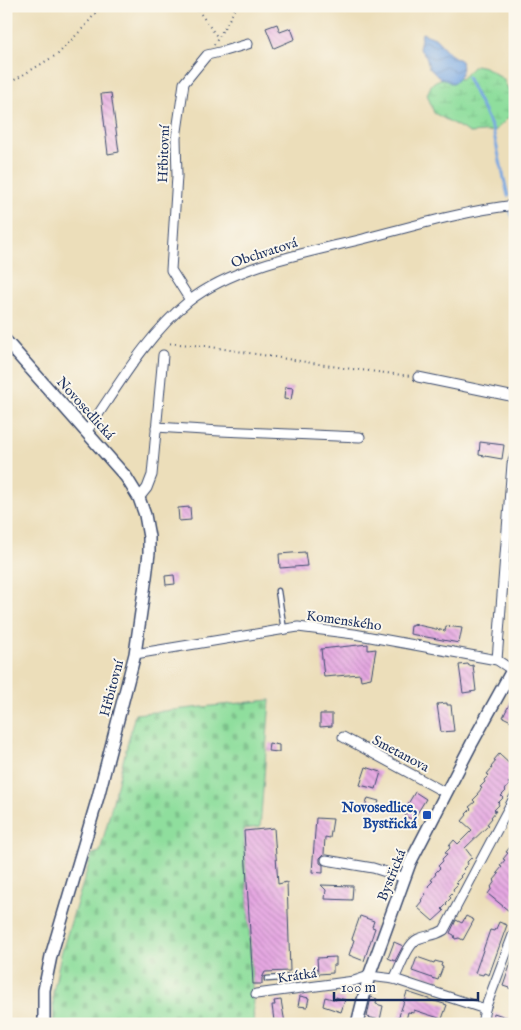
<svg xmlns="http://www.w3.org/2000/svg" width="521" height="1030" font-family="'IM FELL English',serif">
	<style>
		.wetland { fill: url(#wetland-marsh); stroke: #55867e }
		.cemetery { fill: url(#cemetery-stones); stroke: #55867e }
		.water { fill: url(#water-waves); stroke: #4a6ba0 }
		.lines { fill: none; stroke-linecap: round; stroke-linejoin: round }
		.stream { stroke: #78a7e2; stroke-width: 3 }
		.building { fill: url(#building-back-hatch) }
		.service-casing { stroke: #3a496c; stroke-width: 7 }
		.minor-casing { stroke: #3a496c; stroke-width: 11 }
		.tertiary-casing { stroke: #3a496c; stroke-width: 14 }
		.path { stroke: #3a496c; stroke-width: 2; stroke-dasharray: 1 4; stroke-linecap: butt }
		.service { stroke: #fff; stroke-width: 4.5 }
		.minor { stroke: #fff; stroke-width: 9 }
		.tertiary { stroke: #fff; stroke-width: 11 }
		.transit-dot { fill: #1a4fb4; stroke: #fbf7ec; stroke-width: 2 }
		.labels { text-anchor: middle; stroke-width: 4; stroke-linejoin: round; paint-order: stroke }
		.street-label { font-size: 14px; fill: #1b2f5e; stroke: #fbf7ec }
		.transit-label { font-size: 14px; font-weight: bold; fill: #164399; stroke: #fbf7ec; text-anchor: end }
	</style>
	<defs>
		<pattern id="wetland-marsh" width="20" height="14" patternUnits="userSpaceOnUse" patternTransform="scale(1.25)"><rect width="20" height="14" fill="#8fde9d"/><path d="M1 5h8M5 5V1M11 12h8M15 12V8" fill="none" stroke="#7bbf8a"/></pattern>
		<pattern id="cemetery-stones" width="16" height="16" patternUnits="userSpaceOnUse" patternTransform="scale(1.25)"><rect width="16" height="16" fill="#8fde9d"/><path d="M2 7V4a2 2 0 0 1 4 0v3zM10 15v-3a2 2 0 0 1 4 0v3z" fill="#7bbf8a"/></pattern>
		<pattern id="water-waves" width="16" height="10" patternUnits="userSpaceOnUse" patternTransform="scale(1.25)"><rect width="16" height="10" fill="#78a7e2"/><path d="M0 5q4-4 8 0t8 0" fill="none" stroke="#6288ba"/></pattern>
		<pattern id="building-back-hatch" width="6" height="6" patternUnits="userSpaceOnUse" patternTransform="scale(1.25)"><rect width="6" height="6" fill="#e6a8e2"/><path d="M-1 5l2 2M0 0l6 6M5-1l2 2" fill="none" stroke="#ba89ba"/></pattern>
	</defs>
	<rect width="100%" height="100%" fill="#fbf7ec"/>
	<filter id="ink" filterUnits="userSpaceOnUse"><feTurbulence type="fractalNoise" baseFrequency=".02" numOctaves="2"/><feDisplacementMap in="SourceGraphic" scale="10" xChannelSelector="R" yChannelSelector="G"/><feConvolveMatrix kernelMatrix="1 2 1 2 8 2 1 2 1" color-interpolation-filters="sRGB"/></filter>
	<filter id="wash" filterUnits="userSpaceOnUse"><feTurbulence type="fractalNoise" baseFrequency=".0096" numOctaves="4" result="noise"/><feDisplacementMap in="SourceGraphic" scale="20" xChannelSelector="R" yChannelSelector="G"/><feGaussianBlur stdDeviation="1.12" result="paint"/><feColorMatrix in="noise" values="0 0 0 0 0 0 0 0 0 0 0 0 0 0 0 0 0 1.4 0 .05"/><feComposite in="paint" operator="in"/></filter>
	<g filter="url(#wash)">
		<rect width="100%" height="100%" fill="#ecdeba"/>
		<path class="wetland" d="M475,65l10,2 18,12 11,21v12l-19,19 -25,2 -36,-20 -7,-19c2,-3 3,-8 6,-11 7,-6 20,-6 28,-4z"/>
		<polygon class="cemetery" points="270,700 260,827 244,829 254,1024 54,1024 53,993 61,954 92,854 100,852 135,714"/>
		<path class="water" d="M422,33l13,5 15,16 11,7c2,10 0,16 -8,23l-16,-8 -8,-8 -3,-12 -7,-7z"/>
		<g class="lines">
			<g class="stream">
				<polyline points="467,77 493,130 508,196"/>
				<polyline points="510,212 515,220"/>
			</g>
		</g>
		<g id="blocks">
			<g class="building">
				<polygon points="277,24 280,32 291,28 295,39 274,48 266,28"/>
				<polygon points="111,93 119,152 108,154 101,94"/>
				<polygon points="285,387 293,388 291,400 284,399"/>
				<polygon points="480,442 504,445 502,459 479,455"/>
				<polygon points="190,507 191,520 179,521 178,508"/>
				<polygon points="305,552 307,566 280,568 279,554"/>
				<polygon points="174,575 175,584 166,585 165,576"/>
				<polygon points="413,624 445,631 446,626 462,628 459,643 410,634 411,626 413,626"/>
				<polygon points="368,644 368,650 376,649 371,678 361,680 360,674 324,677 321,649"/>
				<polygon points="468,664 469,666 473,665 476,691 463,693 459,665"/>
				<polygon points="515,693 515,723 503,717"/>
				<polygon points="447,703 447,705 451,705 454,731 441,732 437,704"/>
				<polygon points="320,714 332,714 332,726 320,727"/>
				<polygon points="269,743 279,745 279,752 268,751"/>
				<polygon points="499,754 515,769 515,776 508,783 510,784 505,790 506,791 501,796 503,798 498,803 499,805 494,810 496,811 491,817 492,818 487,824 489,825 465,848 472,857 467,862 468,864 463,869 465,871 460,876 461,877 456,882 458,884 453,889 454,891 449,896 451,898 446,903 447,904 442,909 444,911 433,921 417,907 422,901 421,900 426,894 424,893 429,888 428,886 433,881 431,880 436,874 435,873 440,868 438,866 443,861 442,859 447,854 445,853 450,848 449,846 454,840 458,844 472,830 462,821 467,815 466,814 471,809 469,807 475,802 473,800 478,795 477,794 482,788 480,787 485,782 484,780 489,775 487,774 492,768 491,767 496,761 494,760"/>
				<polygon points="366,767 381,772 376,789 360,785"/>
				<polygon points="415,792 426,799 413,820 405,816 409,811 405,809"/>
				<polygon points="368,798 379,801 376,810 365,807"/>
				<polygon points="316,818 333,819 330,838 325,837 324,854 320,858 320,863 323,865 323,873 312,872"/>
				<polygon points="274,828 278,884 287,882 290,971 265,972 262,978 262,984 253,984 244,831"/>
				<polygon points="515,841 515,891 512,894 515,896 515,905 509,911 488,894 492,888 491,887 495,881 494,880 499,874 497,873 502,867 500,866 505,860 503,859 508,853 506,852"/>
				<polygon points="321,885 353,886 352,900 325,899 326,890"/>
				<polygon points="360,916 374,921 372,927 375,928 364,961 349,955 354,940 352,939"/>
				<polygon points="466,916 474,920 463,940 459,938 455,939 454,935 450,933 456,920 462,923"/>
				<polygon points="499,922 507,925 489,975 484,973 483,975 475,973 490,930 494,931 495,929 496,929"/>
				<polygon points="394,942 403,946 395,961 388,958"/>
				<polygon points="336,957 336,965 333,965 333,973 318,974 317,958"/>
				<polygon points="417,957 434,963 435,961 442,963 441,966 443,967 438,980 412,971"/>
				<polygon points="513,957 515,957 515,990 503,986"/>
				<polygon points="407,992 447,1005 442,1019 414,1010 414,1013 408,1012 405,1024 396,1024 398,1016 399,1016"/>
				<polygon points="300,996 309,998 307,1007 298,1006"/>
				<polygon points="325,997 336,1000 336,997 345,1000 341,1012 323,1006"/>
				<polygon points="371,997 377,999 376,1004 383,1006 380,1020 367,1017"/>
				<polygon points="281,1000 285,1023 278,1024 277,1020 274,1021 272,1005 275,1005 274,1001"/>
				<polygon points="494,1013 515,1020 515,1024 492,1024"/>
			</g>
		</g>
	</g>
	<g filter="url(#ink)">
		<use href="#blocks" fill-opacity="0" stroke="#3a496c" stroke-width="1"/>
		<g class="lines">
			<g class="service-casing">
				<g id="service">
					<polyline points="278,591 284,630"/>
					<polyline points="267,979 295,977"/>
				</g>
			</g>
			<g class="minor-casing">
				<g id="minor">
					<polyline points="190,300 171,270 177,176 176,138 184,83 207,55 224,51 248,44"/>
					<polyline points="418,377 515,397"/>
					<polyline points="156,427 220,431 360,437"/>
					<path d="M87,431c31,-45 59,-95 102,-130 46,-36 118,-48 174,-62 50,-13 100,-28 152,-34"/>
					<polyline points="139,498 147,488 152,475 163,355"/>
					<polyline points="135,654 298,627 354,634 497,660 515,672"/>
					<polyline points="497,660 512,464 515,456"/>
					<polyline points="343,737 446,793"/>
					<polyline points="326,860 373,868 405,878"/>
					<path d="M394,979c6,-11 13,-35 24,-40 11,-5 15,-2 26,-9l71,-134"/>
					<polyline points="256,994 354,981 369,976 394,979 485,1009"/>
					<polyline points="482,1024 485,1009 515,930"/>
				</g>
			</g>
			<g class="tertiary-casing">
				<g id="tertiary">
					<polyline points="6,341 126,477 139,498 145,515 149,537 149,553 146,577 135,654 98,797 51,956 44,990 44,1024"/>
					<polyline points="357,1024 369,976 410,863 472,743 515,665"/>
				</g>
			</g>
			<g class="path">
				<polyline points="195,6 218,38"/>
				<polyline points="214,45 237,6"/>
				<polyline points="6,85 58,54 86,25 101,6"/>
				<polyline points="165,343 205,346 344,368 411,376"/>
			</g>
			<use href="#service" class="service"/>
			<use href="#minor" class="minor"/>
			<use href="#tertiary" class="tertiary"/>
		</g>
	</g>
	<rect class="transit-dot" x="422" y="810" width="10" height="10" rx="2.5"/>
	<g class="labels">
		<g class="street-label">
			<text transform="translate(163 154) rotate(-88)" y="5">Hřbitovní</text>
			<text transform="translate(264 252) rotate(-18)" y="5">Obchvatová</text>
			<text transform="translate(86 408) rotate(48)" y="5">Novosedlická</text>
			<text transform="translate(344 620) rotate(8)" y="5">Komenského</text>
			<text transform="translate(111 688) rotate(-75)" y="5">Hřbitovní</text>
			<text transform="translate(401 753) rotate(28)" y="5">Smetanova</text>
			<text transform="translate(391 875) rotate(-68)" y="5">Bystřická</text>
			<text transform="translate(297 975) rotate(-8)" y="5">Krátká</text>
		</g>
		<g class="transit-label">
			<text x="417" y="812">Novosedlice,<tspan x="417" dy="16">Bystřická</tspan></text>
		</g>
	</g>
	<rect width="521" height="1030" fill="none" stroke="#fbf7ec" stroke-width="25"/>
	<path d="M334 992v8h144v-8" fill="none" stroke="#1b2f5e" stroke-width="2.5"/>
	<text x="341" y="992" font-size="15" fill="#1b2f5e" stroke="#fbf7ec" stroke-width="4" paint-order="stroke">100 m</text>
</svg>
